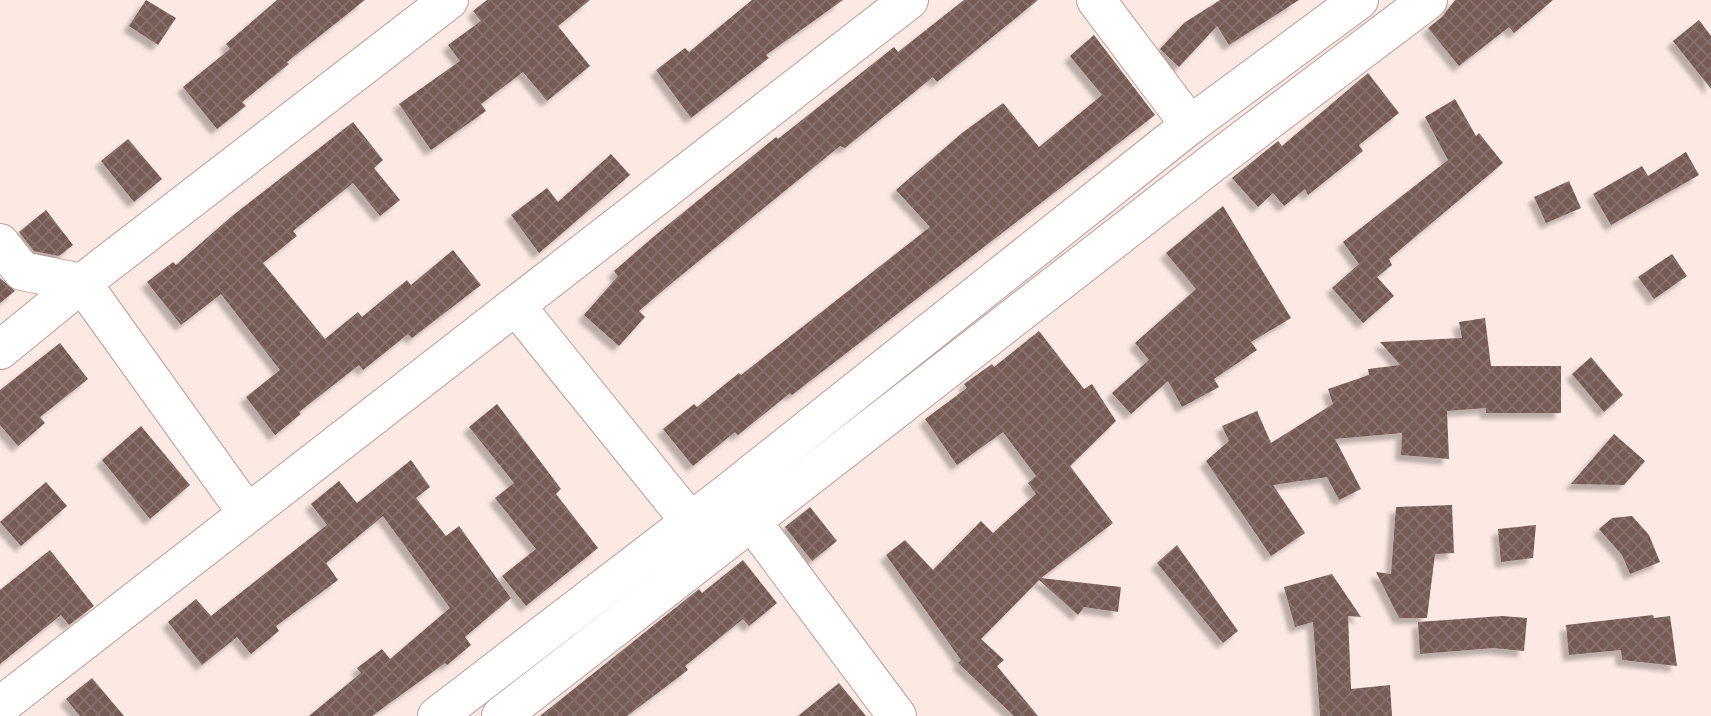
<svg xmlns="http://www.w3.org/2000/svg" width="1711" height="716" font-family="'Fira Sans Condensed',sans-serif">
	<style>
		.building { fill: url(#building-cross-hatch); filter: url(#shadow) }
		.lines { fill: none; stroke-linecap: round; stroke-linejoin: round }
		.minor-casing { stroke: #ba9c95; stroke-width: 40 }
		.minor { stroke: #fff; stroke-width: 38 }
	</style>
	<defs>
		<pattern id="building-cross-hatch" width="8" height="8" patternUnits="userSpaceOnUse" patternTransform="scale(1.75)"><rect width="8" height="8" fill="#765b55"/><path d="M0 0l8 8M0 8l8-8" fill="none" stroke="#87726d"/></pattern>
		<filter id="shadow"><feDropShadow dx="-6" dy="6" stdDeviation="2" flood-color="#0004"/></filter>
	</defs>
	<rect width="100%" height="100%" fill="#fde9e4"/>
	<g class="building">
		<polygon points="146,0 176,18 158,45 129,26"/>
		<polygon points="277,0 365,0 287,62 289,64 242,102 246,106 217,129 183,87 230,49 226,44"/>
		<polygon points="487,0 590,0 558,26 590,66 547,101 523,72 481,104 486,111 431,150 399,104 460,61 448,45 481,21 473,11"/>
		<polygon points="752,0 843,0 766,55 769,58 691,118 656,70 685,48 689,52"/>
		<polygon points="964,0 1038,0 937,82 933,77 845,148 840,146 673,282 639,311 645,317 619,346 584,315 618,276 614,271 658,233 776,137 778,139 894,47 898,52"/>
		<polygon points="1220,0 1299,0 1229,45 1217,26 1179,67 1160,49 1184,23"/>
		<polygon points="1455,0 1553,0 1514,33 1509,27 1459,66 1428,28 1442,17"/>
		<polygon points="1699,20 1711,36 1711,89 1673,41"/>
		<polygon points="1094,35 1155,115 792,395 790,393 738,435 735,432 693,466 663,429 694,404 697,407 739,373 741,375 930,227 896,190 962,133 1003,103 1039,147 1102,95 1070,56"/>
		<polygon points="1368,73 1399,113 1359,145 1363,151 1308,195 1305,189 1284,206 1273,193 1258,207 1232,178 1278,141 1282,146"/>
		<polygon points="1455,99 1476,136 1479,133 1503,163 1389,259 1392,265 1377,277 1394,296 1363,323 1332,288 1359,264 1343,242 1448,160 1425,117"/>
		<polygon points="353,122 383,160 374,168 400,200 380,216 353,183 293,231 297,236 263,263 325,339 358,312 362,317 407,280 411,285 453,250 481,285 412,338 408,334 363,370 359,365 299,412 301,414 275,435 246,397 280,370 221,294 181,325 147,282 173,262 176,265 232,216"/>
		<polygon points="128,139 162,179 134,202 101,161"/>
		<polygon points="1686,152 1699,175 1611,225 1593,194 1642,166 1648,176"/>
		<polygon points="611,154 630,175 539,253 511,215 547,188 558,202"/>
		<polygon points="1569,181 1581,208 1546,223 1534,197"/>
		<polygon points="1223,206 1291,318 1251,342 1257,350 1214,379 1219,387 1182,407 1168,381 1131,414 1112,393 1149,360 1135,343 1196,289 1166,253"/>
		<polygon points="46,210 73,245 59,256 34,251 19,232"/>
		<polygon points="1672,254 1687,276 1654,299 1638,277"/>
		<polygon points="0,278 15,291 0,303"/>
		<polygon points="1485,318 1491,366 1561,366 1561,413 1486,413 1486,408 1447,411 1449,459 1401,455 1402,433 1335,439 1361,489 1339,500 1327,477 1273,485 1305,533 1271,556 1206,461 1229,441 1222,426 1257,411 1271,443 1333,404 1328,389 1369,375 1368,369 1400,365 1380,342 1462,338 1459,322"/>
		<polygon points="1039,331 1084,389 1092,384 1116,421 1070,466 1113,523 1041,578 1121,587 1118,612 1084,607 1078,615 1039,580 981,639 1004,660 997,666 1038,716 1014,716 958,663 961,660 886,555 905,540 933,570 981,521 993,533 1036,494 1028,483 1036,476 1003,432 957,465 925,419 967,388 964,384 992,364 994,367"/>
		<polygon points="60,343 88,379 40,417 45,423 18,446 0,425 0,390"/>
		<polygon points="1591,357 1623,395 1604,412 1572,374"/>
		<polygon points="497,404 561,489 556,494 598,548 526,606 502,576 536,549 495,498 514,483 469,427"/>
		<polygon points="141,426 190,485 150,519 102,460"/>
		<polygon points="1614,434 1645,461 1624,485 1571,484"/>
		<polygon points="411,460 430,487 416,498 446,536 459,526 511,598 465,637 471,645 447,665 445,663 372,716 309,716 361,673 357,668 382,649 390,659 450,608 383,516 326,563 338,580 276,626 279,631 251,654 237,637 202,665 168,622 196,599 211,616 327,525 311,504 339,481 357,503"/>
		<polygon points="46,482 67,506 21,546 0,522"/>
		<polygon points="1452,505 1454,553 1435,554 1427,618 1399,618 1376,572 1391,574 1396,507"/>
		<polygon points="810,507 837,541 812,561 785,527"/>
		<polygon points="1632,516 1649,535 1660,562 1630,574 1622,555 1599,529 1612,518"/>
		<polygon points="1536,525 1533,558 1501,562 1498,529"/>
		<polygon points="1177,545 1238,631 1223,643 1157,563"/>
		<polygon points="50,550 94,606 69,625 61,615 0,664 0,590"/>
		<polygon points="743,560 777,603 749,626 743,619 685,666 688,670 627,716 540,716 699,589 702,593"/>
		<polygon points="1332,574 1361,617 1348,616 1351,689 1390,685 1392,716 1320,716 1313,622 1295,627 1284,587"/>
		<polygon points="1653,615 1654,618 1670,616 1677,666 1622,660 1621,650 1569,655 1566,625"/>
		<polygon points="1502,616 1527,618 1524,651 1493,648 1420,654 1418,622"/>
		<polygon points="92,678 124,716 80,716 66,699"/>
		<polygon points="839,683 866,716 798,716"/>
	</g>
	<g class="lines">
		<g class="minor-casing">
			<g id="minor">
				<polyline points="1096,0 1190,125"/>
				<polyline points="0,243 22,271 82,283 247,513"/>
				<polyline points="516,306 706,541"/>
				<polyline points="0,350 82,283 449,0"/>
				<polyline points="735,499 897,716"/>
				<polyline points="0,706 909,0"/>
				<polyline points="437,716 729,492 1190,125 1359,0"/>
				<polyline points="501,716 1215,161 1428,0"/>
			</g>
		</g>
		<use href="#minor" class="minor"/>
	</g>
</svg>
